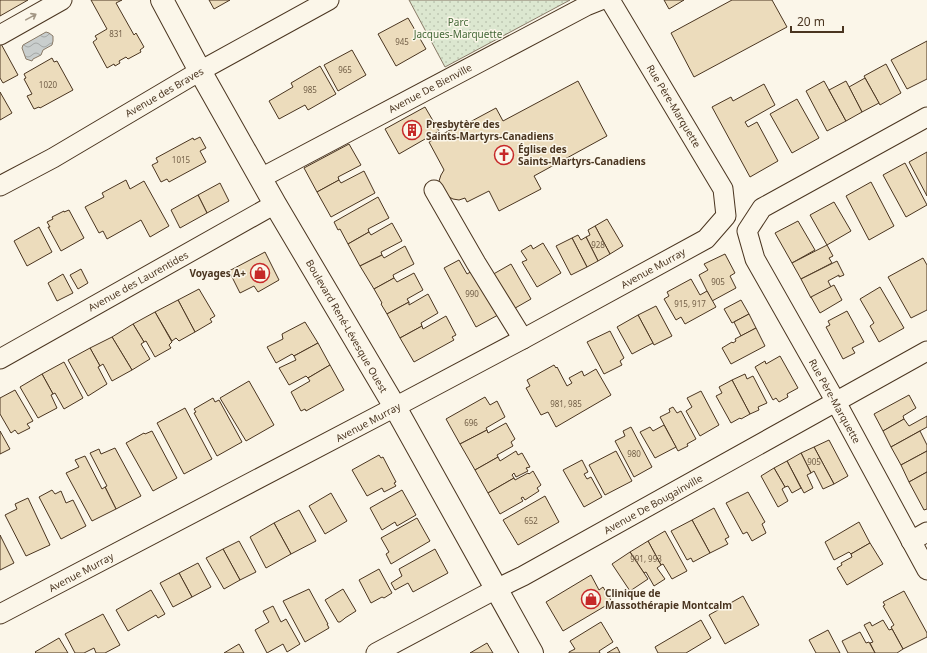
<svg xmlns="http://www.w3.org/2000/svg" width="927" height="653" font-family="'Noto Sans',sans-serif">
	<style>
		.grass { fill: url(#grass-dots); stroke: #887966 }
		.water { fill: url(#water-waves); stroke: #887966 }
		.building { fill: #ecdcbc; stroke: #4a3520 }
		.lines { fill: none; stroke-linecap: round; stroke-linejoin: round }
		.minor-casing { stroke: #4a3520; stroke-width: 21 }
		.major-casing { stroke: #4a3520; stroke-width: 24 }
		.minor { stroke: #fbf6e9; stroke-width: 19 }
		.major { stroke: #fbf6e9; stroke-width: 22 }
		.oneway { stroke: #a29684 }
		.labels { text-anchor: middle; stroke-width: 3; stroke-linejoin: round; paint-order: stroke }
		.number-label { font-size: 8px; fill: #725f47 }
		.park-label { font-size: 10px; fill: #436837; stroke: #fbf6e9 }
		.street-label { font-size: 10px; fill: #4a3520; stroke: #fbf6e9 }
		.poi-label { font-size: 10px; font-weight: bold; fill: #4a3520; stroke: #fbf6e9; text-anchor: start }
	</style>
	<defs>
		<pattern id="grass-dots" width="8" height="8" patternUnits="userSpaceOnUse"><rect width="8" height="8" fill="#dce7d0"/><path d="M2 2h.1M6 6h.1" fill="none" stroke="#bec7b2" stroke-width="1.8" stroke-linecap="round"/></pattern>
		<pattern id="water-waves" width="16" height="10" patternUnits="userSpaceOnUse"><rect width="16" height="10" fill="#c9cecd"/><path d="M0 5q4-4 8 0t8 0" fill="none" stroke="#a5a8a6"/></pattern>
	</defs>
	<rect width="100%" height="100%" fill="#fbf6e9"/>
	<polygon class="grass" points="409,0 570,0 445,67"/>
	<polygon class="water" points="46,32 49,33 53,36 53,41 52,45 43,50 41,55 33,59 32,61 26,59 22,48 23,45"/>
	<g class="building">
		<polygon points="0,0 28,0 0,16"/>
		<polygon points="91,0 122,0 116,3 134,35 136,33 144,47 140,50 141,52 128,59 126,57 119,61 120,63 115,66 114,64 107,68 93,42 97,39 95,36 107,29"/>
		<polygon points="209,0 230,0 214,9"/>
		<polygon points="664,0 684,0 669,9"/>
		<polygon points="732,0 772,0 787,27 694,77 671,33"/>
		<polygon points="408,18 426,49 396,66 378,34"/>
		<polygon points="927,41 927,79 907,89 891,60"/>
		<polygon points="0,42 18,75 3,83 0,78"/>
		<polygon points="352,50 366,75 338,91 324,65"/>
		<polygon points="52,58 54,62 57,61 73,90 40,108 39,107 34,109 27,96 32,94 24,79 26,78 24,74"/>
		<polygon points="886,64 901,93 880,105 864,76"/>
		<polygon points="320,66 336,94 308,110 305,105 279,119 269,101 293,87 291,83"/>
		<polygon points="865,78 879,103 862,112 849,87"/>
		<polygon points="578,81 607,136 534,176 541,189 499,211 489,191 467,202 465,198 459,200 453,199 447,196 440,189 439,181 441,175 444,170 443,168 429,142 450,130 455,130 496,108 503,121"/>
		<polygon points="824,81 846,121 827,131 806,91"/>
		<polygon points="846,81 862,112 846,121 829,90"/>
		<polygon points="764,84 775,105 745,122 748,127 757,122 778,161 750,177 712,107 731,97 733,101"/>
		<polygon points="0,92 12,113 0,120"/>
		<polygon points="797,99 819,138 792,153 770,114"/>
		<polygon points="425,107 439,131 399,154 385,129"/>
		<polygon points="200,137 206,148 200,151 206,162 169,182 167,179 161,182 152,165 158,162 156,158 193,138 194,140"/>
		<polygon points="349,144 361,165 338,177 339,180 317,192 304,168"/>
		<polygon points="927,152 927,196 909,162"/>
		<polygon points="905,163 927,205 906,217 883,175"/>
		<polygon points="364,171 375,193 331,217 317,192 339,180 341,183"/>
		<polygon points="126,180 130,189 144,181 169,226 150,237 141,220 107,239 103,231 99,233 85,207 104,197 102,193"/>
		<polygon points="871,182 894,226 869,240 846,196"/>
		<polygon points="220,183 229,201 207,213 198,195"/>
		<polygon points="198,195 207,213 180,228 171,210"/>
		<polygon points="378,197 389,218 368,229 369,232 348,244 340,229 338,230 334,222"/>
		<polygon points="834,202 851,231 827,245 810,215"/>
		<polygon points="69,210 84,238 61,251 48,227 50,227 47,222 53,219 52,217 64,211 64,212"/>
		<polygon points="607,219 623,246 610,254 595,226"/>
		<polygon points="798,221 815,250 792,263 775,233"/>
		<polygon points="392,223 402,241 381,252 382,255 360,266 348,244 369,232 371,235"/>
		<polygon points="595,226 610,254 598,261 586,237 590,235 588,230"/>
		<polygon points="39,227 52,252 27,266 14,241"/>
		<polygon points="578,235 581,240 586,237 598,261 587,267 572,238"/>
		<polygon points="572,238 587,267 571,275 556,246"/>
		<polygon points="543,243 561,273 537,287 522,262 527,260 521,251 531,245 533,249"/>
		<polygon points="827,245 833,256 829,258 832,263 801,279 792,263"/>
		<polygon points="405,246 414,264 393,275 394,278 374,289 360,266 382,255 384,258"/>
		<polygon points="265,252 279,280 258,292 254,286 240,293 229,271"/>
		<polygon points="725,254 735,273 730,276 736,288 712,301 699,275 708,270 704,264"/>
		<polygon points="923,258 927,265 927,310 911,318 888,277"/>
		<polygon points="459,260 467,274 474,270 498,315 476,327 444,268"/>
		<polygon points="837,261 844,275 839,277 839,275 828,281 831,287 811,298 801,279"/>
		<polygon points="511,264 531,299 510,311 490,276"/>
		<polygon points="81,269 88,283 78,289 70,275"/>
		<polygon points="414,273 423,290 407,299 409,302 387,314 381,304 382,303 374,289 394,278 397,282"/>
		<polygon points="63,274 73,293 57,301 48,283"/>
		<polygon points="691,279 700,295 707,291 716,307 685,324 681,317 676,320 664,299 669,296 667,292"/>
		<polygon points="834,285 842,300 820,313 811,297"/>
		<polygon points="880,287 904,328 879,342 870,326 874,323 860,299"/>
		<polygon points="199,289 215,316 210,319 212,322 195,332 178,300"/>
		<polygon points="428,294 438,313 421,323 422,326 400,338 387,314 409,302 409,305"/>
		<polygon points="178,300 195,332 179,341 176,338 172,341 155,312"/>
		<polygon points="741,300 749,314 732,323 724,309"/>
		<polygon points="656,306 672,336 654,345 638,315"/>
		<polygon points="847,311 864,342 852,348 855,353 843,359 826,327 830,325 828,321"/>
		<polygon points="155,312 172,342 169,345 171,348 155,357 146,341 144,342 133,324"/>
		<polygon points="749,314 756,328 741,336 734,322"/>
		<polygon points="638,315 653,343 632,354 617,327"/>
		<polygon points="446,316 456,335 452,337 454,340 414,362 400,338 422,326 423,329"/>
		<polygon points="305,322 318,343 294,356 292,354 276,363 267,347 283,339 282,334"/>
		<polygon points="133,324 144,342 141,344 150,359 132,370 112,337"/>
		<polygon points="756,328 765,346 731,364 722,348 732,342 733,343 736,341 735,339"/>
		<polygon points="610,331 624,358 620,361 622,365 604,374 587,342"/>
		<polygon points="112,337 132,370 112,381 103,364 100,366 90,348"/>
		<polygon points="318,343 330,365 308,378 306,376 289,385 279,368 296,360 294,356"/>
		<polygon points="90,348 100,366 98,367 107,384 88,396 68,360"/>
		<polygon points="780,356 798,388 787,394 788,397 779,402 776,398 773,400 755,367 765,361 766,364"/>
		<polygon points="64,362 83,398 64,409 55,393 53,394 42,374"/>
		<polygon points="330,365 344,390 306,411 305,409 301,411 291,392 310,381 308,378"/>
		<polygon points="554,365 556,368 557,367 567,386 572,383 569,378 582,371 584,376 596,369 611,395 556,427 548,412 541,415 526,388 530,386 527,380"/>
		<polygon points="42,374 53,394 51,395 57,408 38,418 20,387"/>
		<polygon points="745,374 747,379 753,376 767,403 758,407 759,410 750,414 732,380"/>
		<polygon points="732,380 750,414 741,419 740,418 731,423 716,396 722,393 719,387"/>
		<polygon points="249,381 274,425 246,441 220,398"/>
		<polygon points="15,390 33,421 27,424 30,428 18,434 15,430 11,433 0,414 0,398"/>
		<polygon points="701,391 719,425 700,436 686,411 692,407 687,398"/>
		<polygon points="909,395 916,408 903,416 904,419 883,431 874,414"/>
		<polygon points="485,397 490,405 497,401 505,417 486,428 487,430 460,444 446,419"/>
		<polygon points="213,398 215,402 219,400 242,442 217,456 194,413 196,412 194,409"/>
		<polygon points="673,407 677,413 681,411 696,439 687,444 688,446 678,451 660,417 670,412 669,409"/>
		<polygon points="185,408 212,459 184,474 157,423"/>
		<polygon points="927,416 927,427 891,447 883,431 904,419 909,426"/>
		<polygon points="506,423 515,439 511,442 513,446 497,455 498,457 475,470 460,444 487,430 488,433"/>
		<polygon points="664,425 676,447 655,458 640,432 650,427 653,431"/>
		<polygon points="631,427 652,467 634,477 615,441 625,436 623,431"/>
		<polygon points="0,431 10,449 0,454"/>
		<polygon points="152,431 177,478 153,491 126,443 144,433 145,434"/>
		<polygon points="920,431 927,445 927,451 901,465 891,447"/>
		<polygon points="829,440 848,476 834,484 814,447"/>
		<polygon points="814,447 834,484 823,489 814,471 811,473 801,453"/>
		<polygon points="115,448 141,496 116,509 105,487 107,486 90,453 99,449 101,454"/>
		<polygon points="516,451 518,455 522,453 530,467 526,468 528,471 516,477 514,473 512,475 514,478 488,493 475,470 498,457 500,461"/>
		<polygon points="616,451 632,481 605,495 589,465"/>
		<polygon points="927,451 927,472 909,482 901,465"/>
		<polygon points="801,453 811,473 807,475 813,488 804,493 787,461"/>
		<polygon points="379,455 381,458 383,457 396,482 394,483 396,486 384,492 382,488 367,496 352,470"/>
		<polygon points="85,456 102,489 105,487 116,509 92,521 66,473 79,467 75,460"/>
		<polygon points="582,460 588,472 584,474 587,479 591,477 602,497 584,507 563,470"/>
		<polygon points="787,461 801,488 792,493 788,486 785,487 774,468"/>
		<polygon points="774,468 785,487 782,489 788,501 778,507 761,476"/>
		<polygon points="533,471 541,485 537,488 539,491 525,500 523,497 521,498 523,501 500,514 488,493 514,478 515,480 528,473 529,474"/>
		<polygon points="927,472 927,509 924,510 909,482"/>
		<polygon points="52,490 55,494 61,491 66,503 73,500 86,526 61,539 39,497"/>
		<polygon points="402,490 416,515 397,526 395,522 382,530 370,508"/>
		<polygon points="748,492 765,522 762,524 766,533 752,541 747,532 743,534 726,503"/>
		<polygon points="331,493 347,521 325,534 309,506"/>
		<polygon points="545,496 559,522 518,545 503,520"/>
		<polygon points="28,498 50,545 26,556 5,515 17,509 15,504"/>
		<polygon points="714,508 729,537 725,539 728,544 710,553 692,520"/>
		<polygon points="299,510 316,541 291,554 274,523"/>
		<polygon points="417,518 430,541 391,564 386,554 389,552 381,538"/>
		<polygon points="692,520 710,553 693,562 691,558 687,560 671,531"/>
		<polygon points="859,522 870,543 851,554 849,552 834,560 825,542"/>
		<polygon points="274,523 291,554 266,568 250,537"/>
		<polygon points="665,531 687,571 672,579 663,564 661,565 648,541"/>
		<polygon points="0,535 14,563 0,570"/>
		<polygon points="239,541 256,572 240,580 223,549"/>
		<polygon points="648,541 661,565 657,568 665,579 654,586 646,572 644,573 630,552"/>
		<polygon points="870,543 883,564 847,585 837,568 842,565 841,563 852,557 851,554"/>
		<polygon points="223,549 240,580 224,589 206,558"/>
		<polygon points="435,549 448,573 413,592 408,583 395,590 391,583 402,576 399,569"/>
		<polygon points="630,552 648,579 630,591 612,564"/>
		<polygon points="198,563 211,587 192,597 179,573"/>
		<polygon points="379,569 392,593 384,598 382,597 371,603 359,580"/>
		<polygon points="179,573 192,597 173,607 160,583"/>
		<polygon points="591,575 599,590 603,587 612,602 563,631 546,602"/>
		<polygon points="309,589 328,624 327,624 329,628 305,642 283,601"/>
		<polygon points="343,589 356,611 345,618 344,619 340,622 338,622 325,600"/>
		<polygon points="151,590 165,614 158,618 156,615 128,631 116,610"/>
		<polygon points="904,591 927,633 927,637 903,649 891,627 894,625 883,606 885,605 883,602"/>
		<polygon points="743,596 759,625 725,644 709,615"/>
		<polygon points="273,606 281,622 286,619 300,644 287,652 283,644 267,653 255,630 269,622 263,611"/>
		<polygon points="103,614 120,645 105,653 96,653 94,648 84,653 75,653 65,634"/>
		<polygon points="701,620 711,638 686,653 658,653 655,647"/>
		<polygon points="883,620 889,630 892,629 903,649 897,653 875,653 870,643 873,642 864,625 870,622 872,626"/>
		<polygon points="601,622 613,642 599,651 600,653 569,653 569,652 575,649 570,641"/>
		<polygon points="828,630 840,653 816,653 809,640"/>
		<polygon points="860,632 866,643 869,642 875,653 848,653 842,641"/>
		<polygon points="59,638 68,653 36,653 35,652"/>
		<polygon points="487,643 493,653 470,653"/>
		<polygon points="239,644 244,653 224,653"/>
		<polygon points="617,647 620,653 607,653"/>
	</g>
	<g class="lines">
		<g class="minor-casing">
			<g id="minor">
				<polyline points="0,35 62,0"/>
				<polyline points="927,117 762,208 747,231 755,259 836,402 927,570"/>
				<polyline points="261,178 586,6 601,0"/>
				<polyline points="0,186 53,158 200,71 329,0"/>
				<polyline points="434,190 476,263 523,339"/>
				<polyline points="0,359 275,204"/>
				<polyline points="911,541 927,532"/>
				<polyline points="0,614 395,407 523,339 706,239 726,216 723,189 610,0"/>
				<polyline points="376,653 496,589 523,576 927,351"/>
			</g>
		</g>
		<g class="major-casing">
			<polyline id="major" points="162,0 200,71 275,204 395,407 532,653"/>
		</g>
		<use href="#minor" class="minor"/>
		<use href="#major" class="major"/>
	</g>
	<defs><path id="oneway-shaft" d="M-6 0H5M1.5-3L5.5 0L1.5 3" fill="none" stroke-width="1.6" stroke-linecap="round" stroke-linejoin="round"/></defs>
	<use class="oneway" href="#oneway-shaft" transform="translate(31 17) rotate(-29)"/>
	<defs>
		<g id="building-ring" transform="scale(1)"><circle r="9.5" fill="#fbf6e9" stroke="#c62828" stroke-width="1.5"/><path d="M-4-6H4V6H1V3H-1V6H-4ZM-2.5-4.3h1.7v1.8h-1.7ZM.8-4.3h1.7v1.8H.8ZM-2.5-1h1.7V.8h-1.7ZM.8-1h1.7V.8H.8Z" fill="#c62828"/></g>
		<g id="church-ring" transform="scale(1)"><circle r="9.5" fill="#fbf6e9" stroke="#c62828" stroke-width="1.5"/><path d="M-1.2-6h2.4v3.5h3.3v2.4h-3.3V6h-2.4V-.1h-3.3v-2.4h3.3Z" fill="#c62828"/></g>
		<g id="shop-ring" transform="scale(1)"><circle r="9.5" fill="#fbf6e9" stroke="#c62828" stroke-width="1.5"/><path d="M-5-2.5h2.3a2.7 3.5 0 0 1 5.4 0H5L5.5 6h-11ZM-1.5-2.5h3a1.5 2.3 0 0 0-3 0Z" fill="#c62828"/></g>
	</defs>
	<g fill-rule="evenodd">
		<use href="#building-ring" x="412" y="130"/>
		<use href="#church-ring" x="504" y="155"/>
		<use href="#shop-ring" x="260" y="273"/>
		<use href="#shop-ring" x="591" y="599"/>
	</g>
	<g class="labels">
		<g class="number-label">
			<text x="116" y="37">831</text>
			<text x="402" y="45">945</text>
			<text x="345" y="73">965</text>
			<text x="48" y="88">1020</text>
			<text x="310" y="93">985</text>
			<text x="181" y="163">1015</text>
			<text x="598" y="248">928</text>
			<text x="718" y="285">905</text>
			<text x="472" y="297">990</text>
			<text x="690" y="307">915, 917</text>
			<text x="566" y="407">981, 985</text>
			<text x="471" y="426">696</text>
			<text x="634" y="457">980</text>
			<text x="814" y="465">905</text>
			<text x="531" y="524">652</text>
			<text x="646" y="562">991, 993</text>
		</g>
		<g class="park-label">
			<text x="458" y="26">Parc<tspan x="458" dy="12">Jacques-Marquette</tspan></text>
		</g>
		<g class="street-label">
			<text transform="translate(430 88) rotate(-28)" y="4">Avenue De Bienville</text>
			<text transform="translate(164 92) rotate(-30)" y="4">Avenue des Braves</text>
			<text transform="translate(674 106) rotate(59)" y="4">Rue Père-Marquette</text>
			<text transform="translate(653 268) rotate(-29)" y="4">Avenue Murray</text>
			<text transform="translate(138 281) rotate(-29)" y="4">Avenue des Laurentides</text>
			<text transform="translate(347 326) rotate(60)" y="4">Boulevard René-Lévesque Ouest</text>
			<text transform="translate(835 401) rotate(61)" y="4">Rue Père-Marquette</text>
			<text transform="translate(368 422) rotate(-28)" y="4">Avenue Murray</text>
			<text transform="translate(653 504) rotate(-29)" y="4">Avenue De Bougainville</text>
			<text transform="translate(81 572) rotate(-28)" y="4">Avenue Murray</text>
		</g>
		<g class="poi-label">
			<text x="426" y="128">Presbytère des<tspan x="426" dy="12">Saints-Martyrs-Canadiens</tspan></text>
			<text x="518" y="153">Église des<tspan x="518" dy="12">Saints-Martyrs-Canadiens</tspan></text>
			<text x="246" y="277" text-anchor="end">Voyages A+</text>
			<text x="605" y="597">Clinique de<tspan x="605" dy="12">Massothérapie Montcalm</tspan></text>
		</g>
	</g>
	<path d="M791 26v6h52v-6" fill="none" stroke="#4a3520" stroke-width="2"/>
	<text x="797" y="26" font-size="12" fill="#4a3520" stroke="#fbf6e9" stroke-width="3" paint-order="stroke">20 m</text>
</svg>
